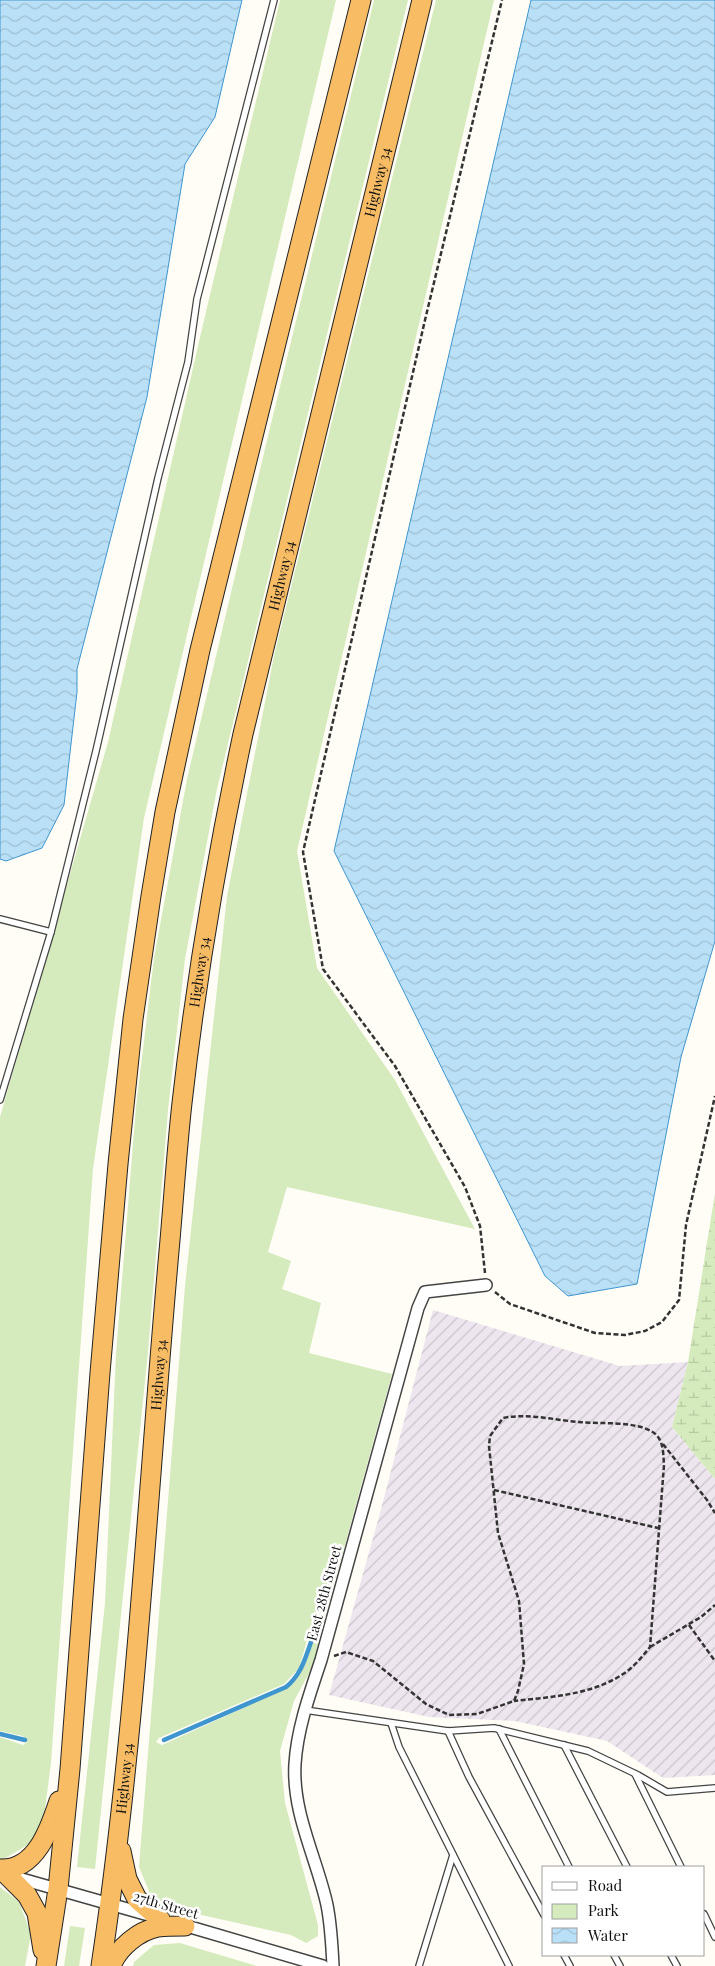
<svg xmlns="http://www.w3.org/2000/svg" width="715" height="1966" font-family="'Playfair Display',serif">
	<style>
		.industrial { fill: url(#industrial-furrows) }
		.green { fill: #d5ebbd; fill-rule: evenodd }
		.wetland { fill: url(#wetland-marsh) }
		.water { fill: url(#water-waves); stroke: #3f96cf }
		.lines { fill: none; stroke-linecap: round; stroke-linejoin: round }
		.stream { stroke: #3f96cf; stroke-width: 4.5 }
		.service-casing { stroke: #444; stroke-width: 8 }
		.minor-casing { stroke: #444; stroke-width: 14 }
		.trunk-casing { stroke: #222; stroke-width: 21 }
		.path { stroke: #333; stroke-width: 2.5; stroke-dasharray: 5 2.5; stroke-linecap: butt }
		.service { stroke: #fff; stroke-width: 5.5 }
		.minor { stroke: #fff; stroke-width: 11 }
		.trunk { stroke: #f7bc64; stroke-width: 19 }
		.labels { text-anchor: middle; stroke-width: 5; stroke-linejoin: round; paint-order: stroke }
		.street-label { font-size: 14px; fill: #111; stroke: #fff }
	</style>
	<defs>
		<pattern id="industrial-furrows" width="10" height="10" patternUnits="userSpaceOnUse" patternTransform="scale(1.25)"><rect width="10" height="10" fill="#eee6ef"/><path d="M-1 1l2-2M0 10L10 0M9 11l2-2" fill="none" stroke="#cbc4cc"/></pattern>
		<pattern id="wetland-marsh" width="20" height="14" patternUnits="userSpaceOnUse" patternTransform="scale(1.25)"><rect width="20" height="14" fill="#d5ebbd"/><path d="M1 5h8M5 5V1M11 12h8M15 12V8" fill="none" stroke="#b6c8a1"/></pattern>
		<pattern id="water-waves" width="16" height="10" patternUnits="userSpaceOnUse" patternTransform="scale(1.25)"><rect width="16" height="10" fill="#b9e0f7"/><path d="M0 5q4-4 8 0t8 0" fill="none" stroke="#9ebfd3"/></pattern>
	</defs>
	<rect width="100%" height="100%" fill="#fffdf5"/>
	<polygon class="industrial" points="433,1310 620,1366 688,1362 672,1427 715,1479 715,1775 663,1778 607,1741 515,1721 429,1717 329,1695 380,1513"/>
	<g class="green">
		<polygon points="280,0 336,0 144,818 93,1169 51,1763 43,1824 29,1844 2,1860 0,1860 0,1737 23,1745 27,1742 23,1736 0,1731 0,1117 108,742 200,337"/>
		<polygon points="374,0 408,0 217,789 185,959 168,1110 148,1352 95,1869 77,1867 105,1603 116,1354 136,1107 154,958 187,779 268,436"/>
		<path d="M436,0h58l-197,851 20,117 78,112 80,149 -188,-42 -19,65 23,9 -9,28 39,14 -12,50 83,21 -67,243 -11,47 -20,37 -14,50 5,52 33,122v11l-12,7 -15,-8 -116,-26 -24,-13 -12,-29 46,-581 42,-390 47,-240zM308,1637l5,2c-5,20 -10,36 -26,49l-125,57 -6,-3 3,-4 125,-54 15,-16z"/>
		<polygon points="0,1887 19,1902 31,1934 25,1966 0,1966"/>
		<polygon points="70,1926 85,1928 79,1966 64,1966"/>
		<polygon points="180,1943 257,1966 133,1966 134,1962 154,1945"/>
	</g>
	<polygon class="wetland" points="715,1193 715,1479 672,1427 688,1362"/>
	<g class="water">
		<polygon points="0,0 242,0 215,117 185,164 147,397 77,669 77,692 64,805 42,848 6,861 0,859"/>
		<polygon points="531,0 715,0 715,941 681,1057 637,1284 568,1296 545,1276 334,851"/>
	</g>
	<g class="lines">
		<g class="stream">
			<polyline points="0,1734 25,1740"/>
			<path d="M164,1740l122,-53c15,-12 19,-28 25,-45"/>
		</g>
		<g class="service-casing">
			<g id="service">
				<polyline points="0,919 51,932"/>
				<polyline points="0,1100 51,932 96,751 158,478 188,362 197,299 274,0"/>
				<polyline points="305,1710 448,1731 494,1728 588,1751 638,1775 667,1792 715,1788"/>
				<polyline points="391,1723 399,1747 509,1966"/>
				<polyline points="499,1729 569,1867"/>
				<polyline points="448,1731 469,1777 544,1915"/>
				<polyline points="564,1745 627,1867"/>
				<polyline points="635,1774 681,1867"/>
				<polyline points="704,1914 715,1937"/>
				<polyline points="564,1955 570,1966"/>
				<polyline points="614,1955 620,1966"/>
				<polyline points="671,1955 677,1966"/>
				<polyline points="419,1966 453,1855"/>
			</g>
		</g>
		<g class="minor-casing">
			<g id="minor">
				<polyline points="11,1876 152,1916"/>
				<polyline points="180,1924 323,1966"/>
				<path d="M333,1966c-1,-21 -2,-41 -6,-61 -10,-46 -35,-92 -32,-141 2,-35 15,-71 26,-104l97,-352 7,-16 61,-7"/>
			</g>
		</g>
		<g class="trunk-casing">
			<g id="trunk">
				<polyline points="121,1851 127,1879 137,1899 160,1919"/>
				<path d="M0,1869c36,2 50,-41 59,-68"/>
				<polyline points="7,1875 27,1895 37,1913 43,1950"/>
				<polyline points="46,1966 58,1889 70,1769 100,1373 118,1164 133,1019 151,896 165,812 200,650 361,0"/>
				<path id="s1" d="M101,1966c36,-240 47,-484 69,-726 4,-46 7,-92 12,-137 14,-124 35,-247 61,-369l179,-734"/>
				<path d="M111,1966c7,-18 27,-35 47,-39 9,-1 19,-1 27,-1"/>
			</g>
		</g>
		<g class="path">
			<polyline points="485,1273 480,1226 465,1187 395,1066 323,969 303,852 425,320 502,0"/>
			<polyline points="495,1292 510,1304 595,1333 625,1335 645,1331 662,1322 679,1300 686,1225 715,1096"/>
			<polyline points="663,1444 707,1500 715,1513"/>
			<polyline points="494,1490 658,1528"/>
			<polyline points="689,1625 715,1661"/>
			<polyline points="650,1647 701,1617 715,1605"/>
			<path d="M334,1656l12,-4 27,9 53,43 23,11 28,-1 37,-13 4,-10 6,-27 -5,-63 -21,-68 -9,-87 1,-10 13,-18c25,-5 51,2 76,4 21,2 54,-1 72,9 13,7 12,21 13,34l-14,182c-8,10 -17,21 -27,27 -31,21 -73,23 -109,27"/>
		</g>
		<use href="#service" class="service"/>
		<use href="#minor" class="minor"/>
		<use href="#trunk" class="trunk"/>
	</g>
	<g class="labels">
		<g class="street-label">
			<text dy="5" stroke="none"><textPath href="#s1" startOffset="1809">Highway 34</textPath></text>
			<text dy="5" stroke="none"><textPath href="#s1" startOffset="1404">Highway 34</textPath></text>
			<text dy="5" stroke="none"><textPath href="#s1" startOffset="999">Highway 34</textPath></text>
			<text dy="5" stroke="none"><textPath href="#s1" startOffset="594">Highway 34</textPath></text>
			<text transform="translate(324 1593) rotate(-75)" y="5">East 28th Street</text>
			<text dy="5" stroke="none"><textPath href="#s1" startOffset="189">Highway 34</textPath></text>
			<text transform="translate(166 1905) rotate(16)" y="5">27th Street</text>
		</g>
	</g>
	<rect x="542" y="1866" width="162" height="90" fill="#ffffff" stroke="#a0a0a0"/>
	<rect x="552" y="1882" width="25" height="8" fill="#ffffff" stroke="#a0a0a0"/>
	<text x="588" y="1891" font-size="15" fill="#111111">Road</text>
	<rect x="552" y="1904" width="25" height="15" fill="#d5ebbd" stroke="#a0a0a0"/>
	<text x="588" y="1916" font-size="15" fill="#111111">Park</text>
	<rect x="552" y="1928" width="25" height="15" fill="url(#water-waves)" stroke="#a0a0a0"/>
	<text x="588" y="1941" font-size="15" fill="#111111">Water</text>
</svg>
